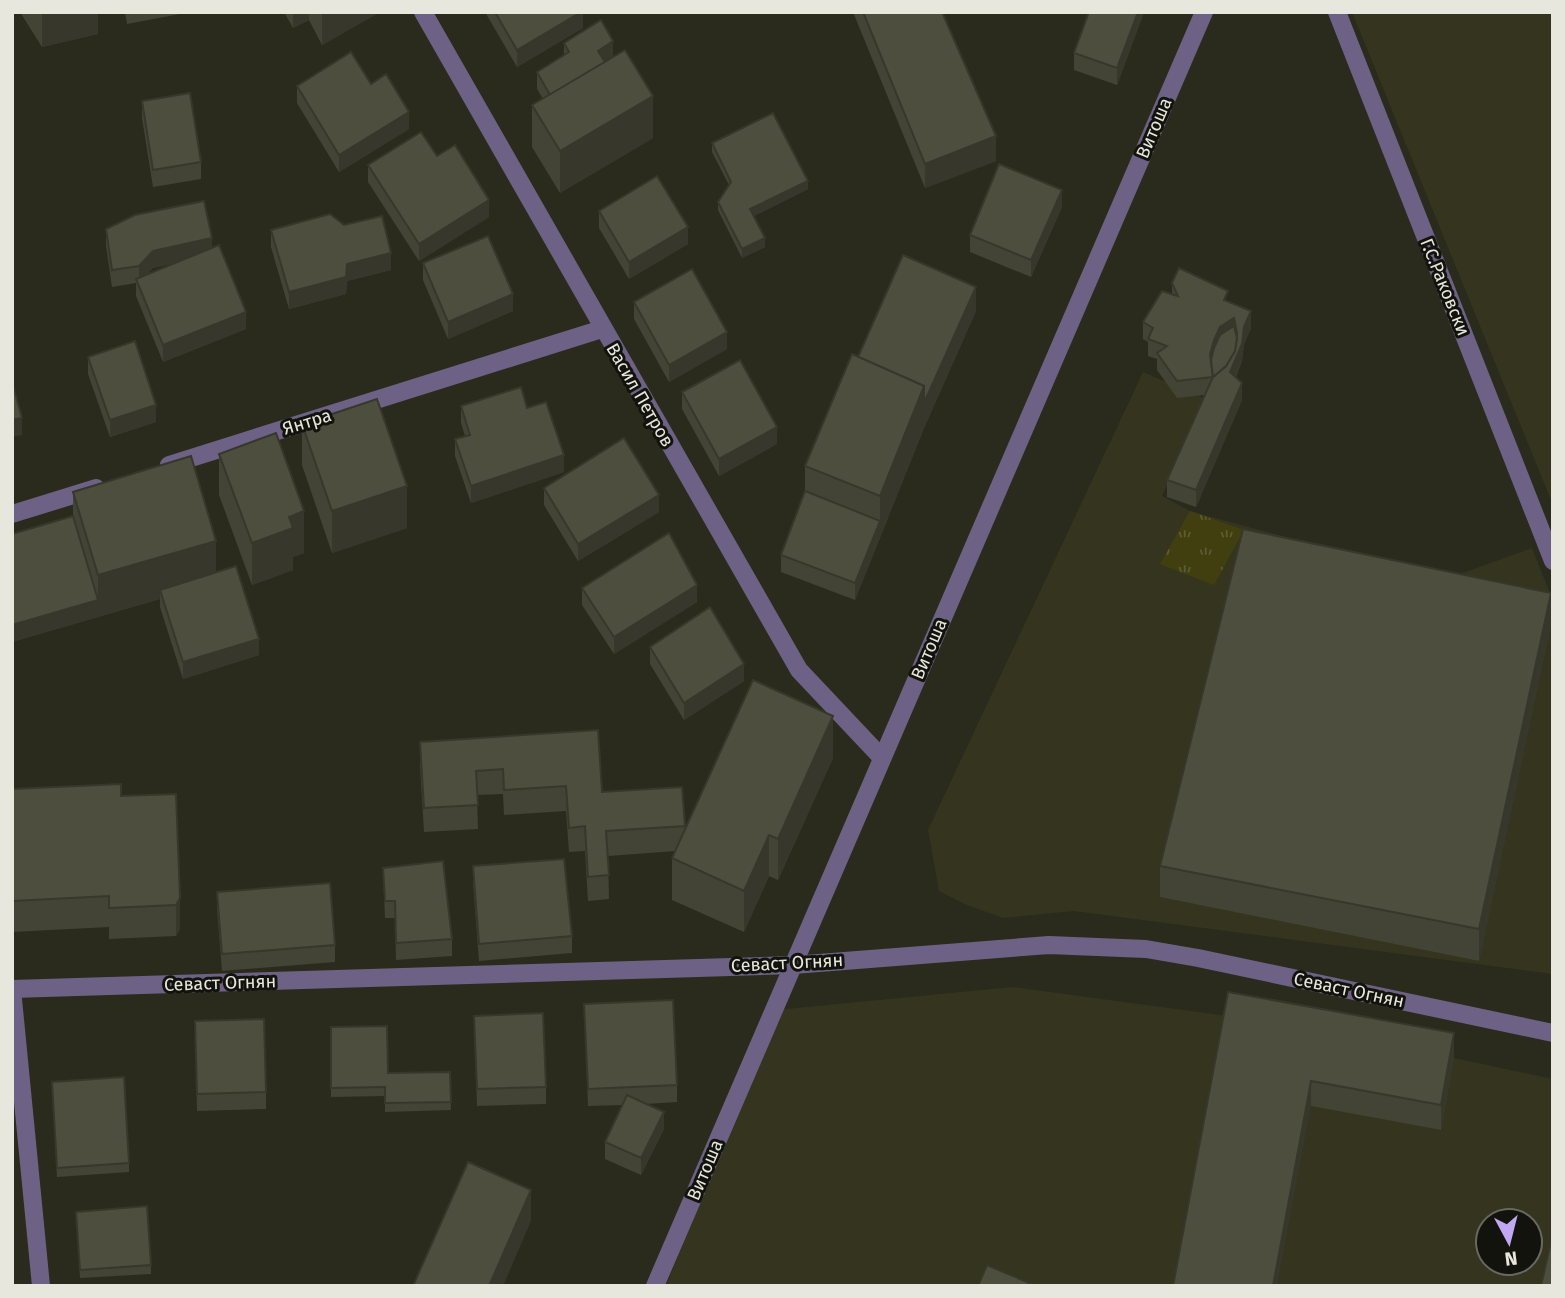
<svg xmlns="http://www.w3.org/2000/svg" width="1565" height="1298" font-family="'Fira Sans',sans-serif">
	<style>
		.built { fill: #34341f; fill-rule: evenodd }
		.grass { fill: url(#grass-tufts) }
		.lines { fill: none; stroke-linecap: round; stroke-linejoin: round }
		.minor { stroke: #6d6285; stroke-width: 18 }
		.wall { fill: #434336; fill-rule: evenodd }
		.shaded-wall { fill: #37372c }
		.building { fill: #4e4e3f; stroke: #37372c; stroke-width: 2; fill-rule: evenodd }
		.labels { text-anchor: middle; stroke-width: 6; stroke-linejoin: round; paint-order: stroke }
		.street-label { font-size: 18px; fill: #e7e7de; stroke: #13130d }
	</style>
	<defs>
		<pattern id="grass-tufts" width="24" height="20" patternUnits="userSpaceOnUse" patternTransform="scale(1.75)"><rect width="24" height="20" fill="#413f0f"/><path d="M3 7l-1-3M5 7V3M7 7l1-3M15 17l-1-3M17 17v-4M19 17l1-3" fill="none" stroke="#5c5b32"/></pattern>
	</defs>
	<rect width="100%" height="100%" fill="#2b2b1d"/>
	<g class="built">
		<polygon points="1352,12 1553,12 1553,505"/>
		<polygon points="1143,372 1206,399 1162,496 1190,511 1443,580 1532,548 1553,601 1553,974 1074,911 1003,918 967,905 939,891 928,830"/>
		<path d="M1012,987l216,29 226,42 99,21v207h-887l110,-276zM1488,1221h42v42h-42z"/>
	</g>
	<polygon class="grass" points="1190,511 1244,530 1214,585 1160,564"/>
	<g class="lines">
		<g class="minor">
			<polyline points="423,12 799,670 882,758"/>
			<polyline points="1337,12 1553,561"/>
			<polyline points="169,465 602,329"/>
			<polyline points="12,514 96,488"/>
			<polyline points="12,989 793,965 1049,945 1146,949 1198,958 1553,1033"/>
			<polyline points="12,989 41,1286"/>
			<polyline points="655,1286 1204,12"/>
		</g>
	</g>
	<g class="wall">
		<polygon points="20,12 98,12 98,34 42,47"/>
		<polygon points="125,12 180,12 180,14 127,24"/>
		<polygon points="284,12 380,12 322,45 309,20 293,28"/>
		<polygon points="485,12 583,12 583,28 517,67"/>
		<polygon points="853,12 942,12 996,161 925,188"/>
		<polygon points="1144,12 1117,85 1074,70 1074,53"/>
		<polygon points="564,43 613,57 653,138 560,193 532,147 532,105 543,99 537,89 537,72 564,56"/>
		<polygon points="371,84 409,129 339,172 297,103 297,86"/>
		<polygon points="142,101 201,162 201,179 153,187 142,118"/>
		<polygon points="712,143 808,189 754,216 765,247 742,258 718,210 718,202 729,185 712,152"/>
		<polygon points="437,156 489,217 419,261 368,182 368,165"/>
		<polygon points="1062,207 1031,277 970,252 970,235"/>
		<polygon points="599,211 688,244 629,279 599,228"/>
		<path d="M106,229l106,19 34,81 -83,33 -27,-66v-13l-24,4 -6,-41zM177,262l-32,13 8,-7z"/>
		<polygon points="271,230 391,270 347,281 346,294 289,309 271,247"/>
		<polygon points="423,263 513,311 448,339 423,280"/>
		<polygon points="1172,283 1228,302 1251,328 1244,344 1242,361 1236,377 1242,400 1196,507 1167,497 1167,480 1205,395 1177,398 1157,370 1157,359 1148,356 1148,342 1143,339 1143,322 1172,295"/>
		<polygon points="634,302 727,349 669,382 634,319"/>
		<polygon points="976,311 924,428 855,600 781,572 781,555 805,491 805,466 858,357"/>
		<polygon points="88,357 156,422 110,437 88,374"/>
		<polygon points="682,392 777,444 719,476 682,409"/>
		<polygon points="461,406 527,408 564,472 471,503 455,456 455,439 465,436 461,423"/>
		<polygon points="302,424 407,528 332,553 302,465"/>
		<polygon points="219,454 304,553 293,557 293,570 252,585 219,495"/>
		<polygon points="544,488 659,512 578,561 544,505"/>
		<polygon points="73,492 216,572 259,655 183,679 160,607 160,599 12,642 73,516"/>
		<polygon points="582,588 697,602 614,654 582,605"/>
		<polygon points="1551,624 1479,961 1160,897 1160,866"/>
		<polygon points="650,647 744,681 684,720 650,664"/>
		<polygon points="420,742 602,792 682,787 685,830 833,758 778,880 769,876 744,932 672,900 672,858 676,851 608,856 609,899 588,901 585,851 569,852 566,811 504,815 503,794 477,795 478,829 424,832 420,766"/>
		<polygon points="12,789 121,796 176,794 180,929 176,936 109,939 109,927 12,932"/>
		<polygon points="473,866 572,936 572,953 479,961 473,883"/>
		<polygon points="383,868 452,939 452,956 396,960 395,918 385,918"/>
		<polygon points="217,892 335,945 335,962 222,971 217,909"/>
		<polygon points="1228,992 1454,1058 1441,1130 1311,1106"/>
		<polygon points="584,1004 677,1085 677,1102 646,1104 664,1129 641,1175 605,1159 605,1142 623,1105 588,1106"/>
		<polygon points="474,1016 546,1087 546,1104 477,1106"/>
		<polygon points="195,1021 266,1092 266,1109 197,1111"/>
		<polygon points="331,1027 388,1073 450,1072 451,1110 385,1112 385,1096 331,1097"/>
		<polygon points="52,1082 129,1163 129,1172 57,1177"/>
		<polygon points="76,1212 151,1265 151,1274 80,1278"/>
	</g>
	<g class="shaded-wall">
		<polygon points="42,12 98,12 98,34 42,47"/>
		<polygon points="293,12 309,12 309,20 293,28"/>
		<polygon points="322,12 380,12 322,45"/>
		<polygon points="581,12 583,12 583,28 517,67 517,50"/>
		<polygon points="1138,12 1144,12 1117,85 1117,68"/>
		<polygon points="613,41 613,58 598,68 598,51"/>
		<polygon points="653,96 653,138 560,193 560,151"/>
		<polygon points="409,112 409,129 339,172 339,155"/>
		<polygon points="996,136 996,161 925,188 925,164"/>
		<polygon points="808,181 808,189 750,218 750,209"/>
		<polygon points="1062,190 1062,207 1031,277 1031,260"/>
		<polygon points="489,200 489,217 419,261 419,244"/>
		<polygon points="688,227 688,244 629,279 629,262"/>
		<polygon points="212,238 212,255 153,268 139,283 139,266 153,251"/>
		<polygon points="765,238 765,247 742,258 742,249"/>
		<polygon points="391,253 391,270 347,281 346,294 289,309 289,292 347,264"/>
		<polygon points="976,287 976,311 924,428 924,403"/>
		<polygon points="513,294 513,311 448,339 448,322"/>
		<polygon points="1251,311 1251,328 1244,344 1242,361 1230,389 1226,383 1244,327"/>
		<polygon points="246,312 246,329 163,362 163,345"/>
		<polygon points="1234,318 1234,335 1211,369 1210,354 1214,340 1220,327"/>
		<polygon points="727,332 727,349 669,382 669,365"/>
		<polygon points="1242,383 1242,400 1196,507 1196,490"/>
		<polygon points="924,386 924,428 855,600 855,583 880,521 880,496"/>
		<polygon points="156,405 156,422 110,437 110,420"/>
		<polygon points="22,418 22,435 12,437 12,420"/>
		<polygon points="777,427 777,444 719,476 719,459"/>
		<polygon points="564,455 564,472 471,503 471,486"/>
		<polygon points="407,486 407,528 332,553 332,511"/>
		<polygon points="659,495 659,512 578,561 578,544"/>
		<polygon points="304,511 304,553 293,557 293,570 252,585 252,543 289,517"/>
		<polygon points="216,541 216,582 160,590 160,599 12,642 12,625 98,600 98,575"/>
		<polygon points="697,585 697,602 614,654 614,637"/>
		<polygon points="1551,593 1551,624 1479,961 1479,929"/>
		<polygon points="259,639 259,655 183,679 183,662"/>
		<polygon points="744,664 744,681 684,720 684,703"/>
		<polygon points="833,716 833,758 778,880 778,839"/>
		<polygon points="769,835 769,876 744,932 744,891"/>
		<polygon points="180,898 180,929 176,936 176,905"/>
		<polygon points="1454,1033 1454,1058 1441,1130 1441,1105"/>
		<polygon points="1311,1081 1311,1106 1277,1286 1273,1286"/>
		<polygon points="664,1112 664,1129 641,1175 641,1158"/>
		<polygon points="531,1190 531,1221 503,1286 489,1286"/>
	</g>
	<g class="building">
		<polygon points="495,12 581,12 517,50"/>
		<polygon points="863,12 942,12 996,136 925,164"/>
		<polygon points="1089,12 1138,12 1117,68 1074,53"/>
		<polygon points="601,20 613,41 598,51 605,62 550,95 537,72 569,52 564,43"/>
		<polygon points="625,50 653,96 560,151 532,105"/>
		<polygon points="351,52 371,84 386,74 409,112 339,155 297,86"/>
		<polygon points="190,93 201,162 153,170 142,101"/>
		<polygon points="773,113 808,181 750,209 765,238 742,249 718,202 731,182 712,143"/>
		<polygon points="421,132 437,156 455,145 489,200 419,244 368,165"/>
		<polygon points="999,164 1062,190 1031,260 970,235"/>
		<polygon points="657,176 688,227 629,262 599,211"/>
		<polygon points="204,201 212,238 153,251 139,266 112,270 106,229 135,215"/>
		<polygon points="330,214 344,225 382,216 391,253 347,264 346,277 289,292 271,230"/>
		<polygon points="488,236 513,294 448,322 423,263"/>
		<polygon points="219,245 246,312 163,345 136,279"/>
		<polygon points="903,255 976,287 924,403 924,386 858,357"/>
		<path d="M1179,268l49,23 -4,9 27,11 -7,16 -2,17 -12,28 12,11 -46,107 -29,-10 46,-103 -36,4 -20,-28 10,-7 -19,-7 5,-11 -10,-6 19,-31 16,5 -6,-13zM1234,318l3,15 -2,18 -9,15 -13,11 -3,-23 4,-14 6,-13z"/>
		<polygon points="692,269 727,332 669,365 634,302"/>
		<polygon points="1234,326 1237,338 1235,351 1226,366 1213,377 1211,360 1214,348 1220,335"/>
		<polygon points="135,341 156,405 110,420 88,357"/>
		<polygon points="852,354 924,386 880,496 805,466"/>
		<polygon points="740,360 777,427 719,459 682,392"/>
		<polygon points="12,382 22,418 12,420"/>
		<polygon points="521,387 527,408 546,402 564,455 471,486 455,439 470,435 461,406"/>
		<polygon points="377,399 407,486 332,511 302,424"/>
		<polygon points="276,433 304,511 289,517 293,528 252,543 219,454"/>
		<polygon points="624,438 659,495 578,544 544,488"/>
		<polygon points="191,456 216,541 98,575 73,492"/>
		<polygon points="805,491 880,521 855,583 781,555"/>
		<polygon points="73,516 98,600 12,625 12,534"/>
		<polygon points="1243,529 1551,593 1479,929 1160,866"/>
		<polygon points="669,533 697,585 614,637 582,588"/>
		<polygon points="236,566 259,639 183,662 160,590"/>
		<polygon points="710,607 744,664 684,703 650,647"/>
		<polygon points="753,680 833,716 778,839 769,835 744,891 672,858"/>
		<polygon points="598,730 602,792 682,787 685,826 606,831 609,875 588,877 585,826 569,828 566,786 504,790 503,769 476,771 478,805 424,808 420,742"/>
		<polygon points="121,784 121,796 176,794 180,898 176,905 109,908 109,896 12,901 12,789"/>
		<polygon points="564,859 572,936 479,944 473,866"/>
		<polygon points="443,861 452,939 396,943 395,901 385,901 383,868"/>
		<polygon points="330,883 335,945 222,954 217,892"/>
		<polygon points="1228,992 1454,1033 1441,1105 1311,1081 1273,1286 1173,1286"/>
		<polygon points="673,1000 677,1085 588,1089 584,1004"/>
		<polygon points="543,1013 546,1087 477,1089 474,1016"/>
		<polygon points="264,1019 266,1092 197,1094 195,1021"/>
		<polygon points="387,1026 388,1073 450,1072 451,1102 385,1103 385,1087 331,1088 331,1027"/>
		<polygon points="124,1077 129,1163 57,1168 52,1082"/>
		<polygon points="627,1095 664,1112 641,1158 605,1142"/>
		<polygon points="468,1162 531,1190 489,1286 413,1286"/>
		<polygon points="147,1206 151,1265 80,1270 76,1212"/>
		<polygon points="1553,1233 1553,1286 1541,1286"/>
		<polygon points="987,1265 1036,1286 978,1286"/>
	</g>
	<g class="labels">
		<g class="street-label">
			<text transform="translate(1154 128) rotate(-67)" y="6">Витоша</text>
			<text transform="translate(1445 287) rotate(68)" y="6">Г.С.Раковски</text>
			<text transform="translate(640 395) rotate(60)" y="6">Васил Петров</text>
			<text transform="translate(307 422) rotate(-17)" y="6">Янтра</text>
			<text transform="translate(929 649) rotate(-67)" y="6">Витоша</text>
			<text transform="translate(787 963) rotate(-3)" y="6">Севаст Огнян</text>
			<text transform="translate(220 983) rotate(-2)" y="6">Севаст Огнян</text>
			<text transform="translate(1349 990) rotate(12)" y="6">Севаст Огнян</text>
			<text transform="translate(705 1170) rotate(-67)" y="6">Витоша</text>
		</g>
	</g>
	<rect width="1565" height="1298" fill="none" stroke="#e7e7de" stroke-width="28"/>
	<g transform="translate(1509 1242) rotate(173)"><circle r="33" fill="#13130d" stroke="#686861" stroke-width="2"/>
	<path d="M0-5L12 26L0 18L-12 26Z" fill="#c0a8f3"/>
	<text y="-10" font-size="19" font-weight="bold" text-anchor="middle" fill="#e7e7de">N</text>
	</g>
</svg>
